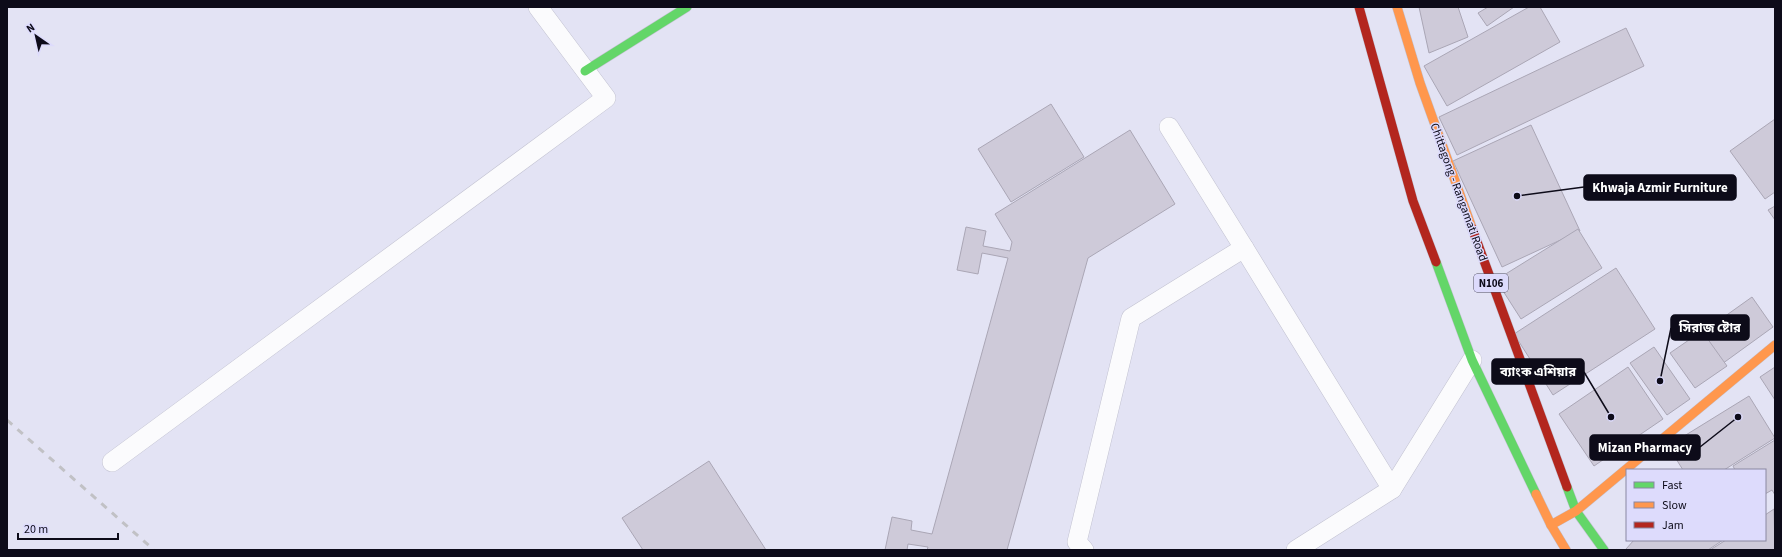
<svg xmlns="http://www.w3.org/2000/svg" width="1782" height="557" font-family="'Source Sans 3','Noto Sans Bengali',sans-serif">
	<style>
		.building { fill: #cecad9; stroke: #aaa6b5 }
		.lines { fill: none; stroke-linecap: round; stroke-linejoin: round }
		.lane-casing { stroke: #c1c1d0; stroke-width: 20 }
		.fast-casing { stroke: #c1c1d0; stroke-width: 10 }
		.slow-casing { stroke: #c1c1d0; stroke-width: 10 }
		.jam-casing { stroke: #c1c1d0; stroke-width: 10 }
		.lane { stroke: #fbfbfd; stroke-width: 19 }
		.fast { stroke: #63d668; stroke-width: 9 }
		.slow { stroke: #ff974d; stroke-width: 9 }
		.jam { stroke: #b3261e; stroke-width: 9 }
		.rail { stroke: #c1c1c5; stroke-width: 3; stroke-dasharray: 7 7; stroke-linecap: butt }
		.labels { text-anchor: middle; stroke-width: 3; stroke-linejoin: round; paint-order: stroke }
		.shield { fill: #dddbfc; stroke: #4b495d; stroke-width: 1 }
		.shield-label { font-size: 11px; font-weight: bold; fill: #0d0b19 }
		.street-label { font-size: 12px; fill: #0d0b19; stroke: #dddbfc }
		.leader { fill: none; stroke: #0d0b19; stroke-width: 1.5 }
		.callout-dot { fill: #0d0b19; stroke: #dddbfc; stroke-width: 1.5 }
		.callout { fill: #0d0b19; stroke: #0d0b19; stroke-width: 1.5 }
		.callout-label { font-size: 13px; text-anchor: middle; font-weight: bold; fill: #fff }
	</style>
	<rect width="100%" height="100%" fill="#e3e3f4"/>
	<g class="building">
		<polygon points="1419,7 1458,7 1468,37 1429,53"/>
		<polygon points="1488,7 1514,7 1487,26 1478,13"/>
		<polygon points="1529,7 1540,7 1560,42 1447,106 1424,66"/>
		<polygon points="1626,28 1644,66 1457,155 1439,117"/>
		<polygon points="1051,104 1084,157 1011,202 978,149"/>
		<polygon points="1775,119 1775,192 1765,199 1730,151"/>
		<polygon points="1531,125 1580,231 1502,267 1453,161"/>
		<polygon points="1130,130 1175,204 1088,258 1007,550 927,550 928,547 908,544 907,550 885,550 892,517 912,521 911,530 932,534 1008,258 982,253 978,274 957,270 966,227 986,231 983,246 1010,251 1012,242 995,214"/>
		<polygon points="1775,206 1775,220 1768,210"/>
		<polygon points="1578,229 1602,268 1521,319 1496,280"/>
		<polygon points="1616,268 1655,329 1553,395 1514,334"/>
		<polygon points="1752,297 1773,327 1715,369 1693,339"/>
		<polygon points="1702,331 1727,366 1695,388 1670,353"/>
		<polygon points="1654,347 1690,399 1667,415 1630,363"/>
		<polygon points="1628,367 1663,419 1594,466 1559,414"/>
		<polygon points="1775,367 1775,400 1760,377"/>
		<polygon points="1749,396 1775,438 1724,470 1683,470 1668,446"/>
		<polygon points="1775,440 1775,495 1772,490 1765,494 1765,470 1735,470 1733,466"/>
		<polygon points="709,461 766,550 643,550 622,518"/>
		<polygon points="1774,509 1775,550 1710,550 1726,540 1765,540 1765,515"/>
		<polygon points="1634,540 1723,540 1708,550 1627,550 1626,549"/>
	</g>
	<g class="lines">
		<g class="lane-casing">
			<g id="lane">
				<polyline points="1169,127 1244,248"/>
				<polyline points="112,462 606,98 538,7"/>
				<polyline points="1084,550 1077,542 1131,318 1244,248 1392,489"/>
				<polyline points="1296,550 1392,489 1472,360"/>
			</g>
		</g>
		<g class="fast-casing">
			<g id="fast">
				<polyline points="585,71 687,7"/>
				<polyline points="1436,262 1472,360 1536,494"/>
				<polyline points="1567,487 1576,511 1604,550"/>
			</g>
		</g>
		<g class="slow-casing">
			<g id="slow">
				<polyline points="1397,7 1420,83 1472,228"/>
				<polyline points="1536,494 1551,525 1566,550"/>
				<polyline points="1551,525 1576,511 1775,345"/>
			</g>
		</g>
		<g class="jam-casing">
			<g id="jam">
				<polyline points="1359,7 1413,201 1436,262"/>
				<polyline points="1472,228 1567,487"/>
			</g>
		</g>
		<use href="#lane" class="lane"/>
		<use href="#fast" class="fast"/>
		<use href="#slow" class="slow"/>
		<use href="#jam" class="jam"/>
		<polyline class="rail" points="7,420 154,550"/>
	</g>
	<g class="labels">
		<rect class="shield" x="1474" y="274" width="34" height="18" rx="3"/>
		<g class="shield-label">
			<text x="1491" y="287">N106</text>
		</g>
		<g class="street-label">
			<text transform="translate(1459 192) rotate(70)" y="4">Chittagong - Rangamati Road</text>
		</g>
	</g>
	<path class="leader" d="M1517 196L1584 187M1660 381L1671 328M1611 417L1584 372M1738 417L1700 447"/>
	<g class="callout-dot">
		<circle cx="1517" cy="196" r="4"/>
		<circle cx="1660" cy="381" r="4"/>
		<circle cx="1611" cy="417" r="4"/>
		<circle cx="1738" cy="417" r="4"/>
	</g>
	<g class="callout">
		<rect x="1584" y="175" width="152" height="25" rx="4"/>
		<rect x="1671" y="315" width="78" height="25" rx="4"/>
		<rect x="1492" y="359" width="92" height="25" rx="4"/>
		<rect x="1590" y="435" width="110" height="25" rx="4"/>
	</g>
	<g class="callout-label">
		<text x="1660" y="192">Khwaja Azmir Furniture</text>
		<text x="1710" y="332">সিরাজ ষ্টোর</text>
		<text x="1538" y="376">ব্যাংক এশিয়ার</text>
		<text x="1645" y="452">Mizan Pharmacy</text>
	</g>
	<rect width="1782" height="557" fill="none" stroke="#0d0b19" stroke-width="16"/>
	<rect x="1626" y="469" width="140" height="72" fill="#dddbfc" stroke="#8a88a1"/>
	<rect x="1634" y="482" width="20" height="6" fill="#63d668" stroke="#8a88a1"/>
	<text x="1662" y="489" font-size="12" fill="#0d0b19">Fast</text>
	<rect x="1634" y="502" width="20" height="6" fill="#ff974d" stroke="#8a88a1"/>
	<text x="1662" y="509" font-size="12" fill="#0d0b19">Slow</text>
	<rect x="1634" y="522" width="20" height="6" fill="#b3261e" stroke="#8a88a1"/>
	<text x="1662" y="529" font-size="12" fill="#0d0b19">Jam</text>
	<g transform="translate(36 36) rotate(326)" stroke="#dddbfc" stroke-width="3" paint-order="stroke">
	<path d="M0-3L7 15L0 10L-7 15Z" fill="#0d0b19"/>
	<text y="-6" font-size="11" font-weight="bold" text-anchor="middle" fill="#0d0b19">N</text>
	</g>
	<path d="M18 533v6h100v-6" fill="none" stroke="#0d0b19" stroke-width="2"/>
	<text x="24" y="533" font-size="12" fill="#0d0b19" stroke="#dddbfc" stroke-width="3" paint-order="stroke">20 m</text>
</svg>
